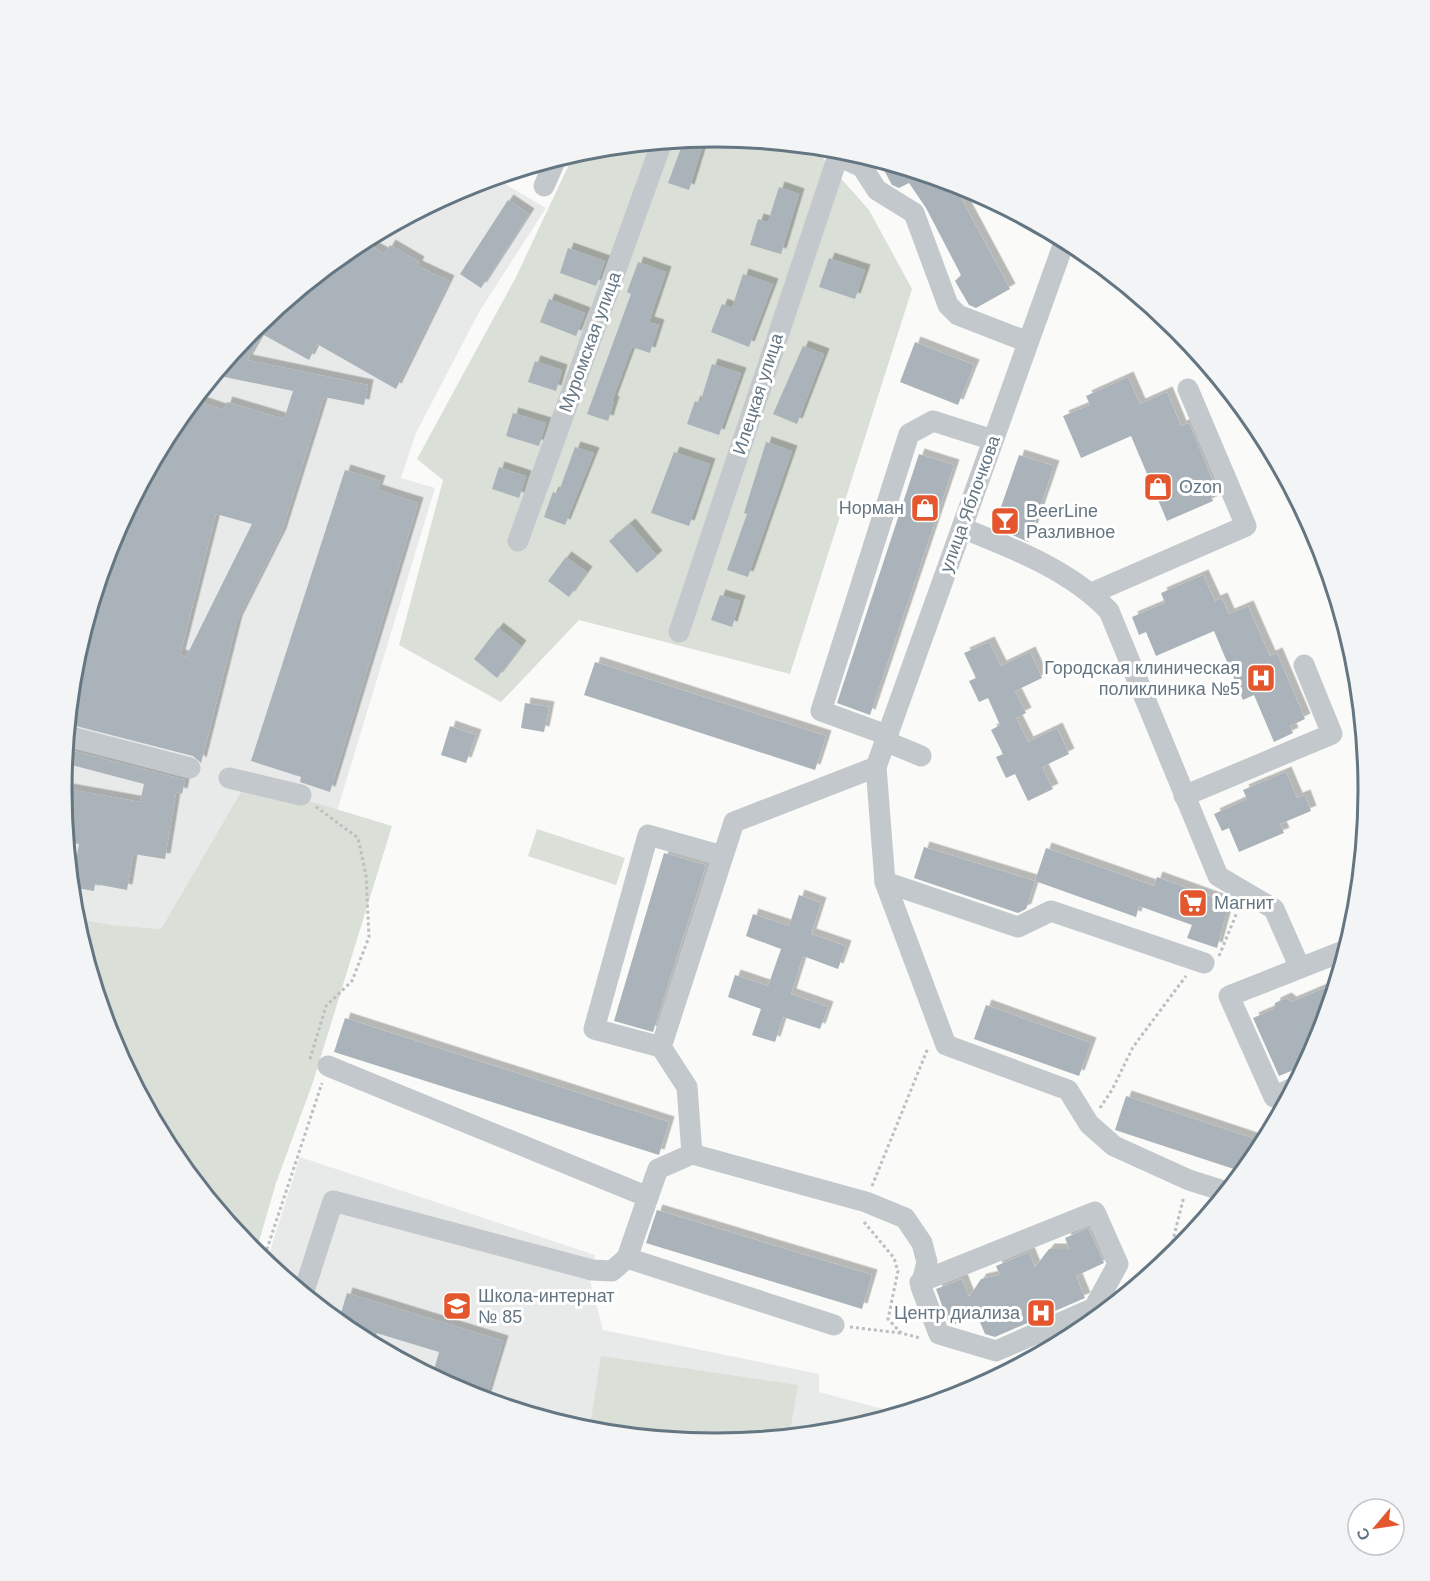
<svg xmlns="http://www.w3.org/2000/svg" width="1430" height="1581" font-family="Helvetica,sans-serif">
	<style>
		.built { fill: #e8e9e9 }
		.green { fill: #dadfd7 }
		.building { fill: #aab3b9; fill-rule: evenodd; filter: url(#shadow) }
		.lines { fill: none; stroke-linecap: round; stroke-linejoin: round }
		.path { stroke: #bbbfc2; stroke-width: 3; stroke-dasharray: 3 3; stroke-linecap: butt }
		.minor { stroke: #c3c8cc; stroke-width: 21 }
		.labels { text-anchor: middle; stroke-width: 6; stroke-linejoin: round; paint-order: stroke }
		.street-label { font-size: 18px; fill: #657683; stroke: #fff }
		.poi-label { font-size: 18px; fill: #657683; stroke: #fff; text-anchor: start }
		.rim { fill: none; stroke: #657683; stroke-width: 3 }
	</style>
	<defs>
		<filter id="shadow"><feDropShadow dx="5.5" dy="-5.5" stdDeviation="0" flood-color="#0004"/></filter>
	</defs>
	<rect width="100%" height="100%" fill="#fafaf8"/>
	<g class="built">
		<polygon points="495,178 546,208 479,312 416,433 401,478 435,488 337,811 276,791 242,790 161,929 112,925 74,918 62,790 74,663 111,540 172,427 253,328 352,247 465,187"/>
		<polygon points="300,1157 595,1255 590,1281 603,1330 819,1374 819,1392 902,1414 842,1432 715,1444 587,1431 465,1394 352,1334 266,1263"/>
	</g>
	<g class="green">
		<polygon points="715,137 813,147 869,210 912,289 790,674 579,620 501,702 399,645 443,480 417,459 516,277 574,154 588,149"/>
		<polygon points="242,790 276,791 392,826 313,1082 276,1183 255,1255 171,1153 111,1040 74,918 112,925 161,929"/>
		<polygon points="537,829 625,858 616,885 528,856"/>
		<polygon points="601,1356 798,1385 789,1437 715,1444 589,1432"/>
	</g>
	<g class="building">
		<polygon points="705,138 689,190 668,183 684,140"/>
		<polygon points="879,161 934,177 938,186 946,181 953,183 1010,289 976,308 969,305 955,281 961,275 926,208 909,183 899,188 892,185"/>
		<polygon points="779,187 799,194 781,254 750,245 758,219 768,222"/>
		<polygon points="508,200 529,214 481,288 460,274"/>
		<path d="M362,242l23,12 5,-9 29,17 -2,4 32,15 -53,108 -79,-45 -8,16 -47,-26 -15,26 121,25 -4,20 -40,-8 -43,137 -44,87 -36,142 -8,-7 -125,-32 2,-18 44,-172 13,-22 7,2 14,-42 24,-45 22,-27 30,10 3,-8 57,17 9,-28 -78,-16 38,-47zM216,514l36,10 -66,133 -6,-2z"/>
		<polygon points="568,248 605,261 596,286 560,273"/>
		<polygon points="829,258 865,270 855,299 819,287"/>
		<polygon points="638,262 666,272 649,322 659,325 650,353 632,347 612,401 614,402 608,421 587,414 631,294 627,292"/>
		<polygon points="743,274 773,284 749,347 711,332 722,304 732,308"/>
		<polygon points="549,299 585,313 576,336 540,322"/>
		<polygon points="915,342 974,365 958,405 900,382"/>
		<polygon points="803,346 824,354 797,424 773,414"/>
		<polygon points="535,361 562,370 556,391 528,382"/>
		<polygon points="712,364 741,373 719,435 687,424 695,401 700,403"/>
		<polygon points="1128,377 1140,404 1167,392 1181,426 1189,423 1217,491 1210,494 1213,501 1167,521 1131,436 1081,458 1063,416 1090,405 1086,396"/>
		<polygon points="513,413 546,423 539,446 506,436"/>
		<polygon points="766,442 792,451 748,577 727,570 747,514 744,513"/>
		<polygon points="575,447 594,453 565,525 544,517 553,492 558,494"/>
		<polygon points="674,452 710,464 689,526 651,513"/>
		<polygon points="919,454 954,465 870,715 837,703"/>
		<polygon points="1019,455 1054,466 1028,542 994,527"/>
		<polygon points="499,467 526,476 519,498 492,489"/>
		<polygon points="345,470 380,481 377,490 418,503 330,792 300,782 301,777 251,761"/>
		<polygon points="630,524 657,556 637,573 609,541"/>
		<polygon points="566,557 587,572 569,597 548,581"/>
		<polygon points="1203,575 1215,601 1222,598 1229,614 1248,606 1270,656 1277,653 1305,719 1290,726 1293,733 1274,742 1254,695 1243,700 1214,631 1156,656 1146,632 1139,635 1132,617 1165,603 1161,593"/>
		<polygon points="720,595 740,601 732,627 711,620"/>
		<polygon points="498,628 521,646 497,678 474,659"/>
		<polygon points="989,642 1001,666 1030,652 1042,678 1015,691 1026,713 1016,718 1028,742 1057,728 1069,754 1042,767 1053,789 1028,801 1015,774 1006,778 996,757 1003,754 991,730 1000,725 988,698 979,702 969,681 976,678 964,653"/>
		<polygon points="595,662 826,736 815,770 584,695"/>
		<polygon points="525,703 549,707 544,732 521,728"/>
		<polygon points="450,726 476,735 466,763 441,755"/>
		<polygon points="66,749 185,780 182,794 176,792 165,859 133,854 127,890 95,884 94,891 71,887 79,844 67,842 62,788 140,802 144,784 64,763"/>
		<polygon points="1286,772 1297,798 1305,795 1311,811 1280,824 1284,833 1239,852 1229,828 1222,831 1214,814 1247,799 1243,790"/>
		<polygon points="924,847 1035,881 1026,909 1018,913 914,878"/>
		<polygon points="1046,848 1154,886 1157,877 1229,903 1217,948 1187,938 1192,925 1139,906 1136,917 1035,881"/>
		<polygon points="664,853 706,865 653,1032 614,1021"/>
		<polygon points="799,895 821,903 811,934 846,946 838,969 803,956 791,994 828,1007 820,1029 783,1017 775,1042 752,1035 761,1009 728,997 735,975 768,986 781,949 746,936 753,914 789,926"/>
		<polygon points="1336,983 1319,1041 1303,1071 1298,1068 1279,1076 1253,1018 1274,1009 1275,1003 1286,998 1291,1002"/>
		<polygon points="986,1005 1091,1043 1079,1076 974,1039"/>
		<polygon points="345,1018 669,1122 659,1155 334,1052"/>
		<polygon points="1126,1096 1264,1142 1243,1172 1115,1130"/>
		<polygon points="657,1210 872,1275 862,1309 646,1243"/>
		<polygon points="1088,1228 1104,1263 1076,1276 1085,1298 995,1337 985,1334 977,1315 953,1325 949,1324 936,1289 962,1279 969,1297 981,1279 1000,1275 996,1266 1029,1252 1035,1267 1049,1249 1069,1249 1065,1238"/>
		<polygon points="347,1293 503,1341 485,1400 465,1394 432,1377 439,1352 373,1332 370,1343 352,1334 338,1323"/>
	</g>
	<g class="lines">
		<g class="path">
			<polyline points="1219,956 1238,910"/>
			<polyline points="310,1059 326,1006 352,981 369,937 366,875 358,838 315,806"/>
			<polyline points="1100,1108 1112,1090 1133,1047 1186,976"/>
			<polyline points="872,1186 928,1048"/>
			<polyline points="1204,1205 1209,1213"/>
			<polyline points="864,1222 894,1258 898,1271 888,1319 901,1333 920,1338"/>
			<polyline points="1168,1260 1184,1196"/>
			<polyline points="263,1261 322,1083"/>
			<polyline points="850,1327 900,1333"/>
		</g>
		<g class="minor">
			<polyline points="544,186 556,159"/>
			<polyline points="1065,240 876,767 885,882 946,1045 1068,1090 1089,1124 1114,1146 1189,1180 1227,1192"/>
			<path d="M962,528c52,21 108,42 147,83l109,265 56,33 26,59"/>
			<polyline points="518,541 662,142"/>
			<polyline points="1092,593 1246,526 1188,389"/>
			<polyline points="679,632 838,156 862,167 877,190 914,213 948,305 958,315 1028,342"/>
			<polyline points="887,735 821,711 909,434 933,421 993,440"/>
			<polyline points="67,736 190,768"/>
			<polyline points="885,741 921,756"/>
			<polyline points="876,767 734,822 661,1047 687,1087 692,1154 866,1202 905,1218 922,1243 927,1262 921,1287 939,1334 996,1351 1094,1308 1118,1264 1095,1212 920,1282"/>
			<polyline points="229,778 301,795"/>
			<polyline points="1184,796 1332,734 1304,665"/>
			<polyline points="885,882 1018,927 1051,911 1204,963"/>
			<polyline points="661,1047 594,1029 648,835 723,856"/>
			<polyline points="328,1066 648,1197 658,1169 692,1154"/>
			<polyline points="1293,1088 1274,1097 1229,996 1346,950"/>
			<polyline points="648,1197 627,1258 834,1325"/>
			<polyline points="303,1294 333,1201 592,1270 612,1271 627,1258"/>
		</g>
	</g>
	<defs>
		<g id="shop-square" transform="scale(1.5)"><rect x="-9" y="-9" width="18" height="18" rx="4" fill="#e4572e" stroke="#fff"/><path d="M-5-2.5h2.3a2.7 3.5 0 0 1 5.4 0H5L5.5 6h-11ZM-1.5-2.5h3a1.5 2.3 0 0 0-3 0Z" fill="#fff"/></g>
		<g id="bar-square" transform="scale(1.5)"><rect x="-9" y="-9" width="18" height="18" rx="4" fill="#e4572e" stroke="#fff"/><path d="M-6-5H6L.8 .8V4.5H3.5V6h-7V4.5H-.8V.8Z" fill="#fff"/></g>
		<g id="hospital-square" transform="scale(1.5)"><rect x="-9" y="-9" width="18" height="18" rx="4" fill="#e4572e" stroke="#fff"/><path d="M-5-5h3v3.5h4V-5h3V5h-3V1.5h-4V5h-3Z" fill="#fff"/></g>
		<g id="supermarket-square" transform="scale(1.5)"><rect x="-9" y="-9" width="18" height="18" rx="4" fill="#e4572e" stroke="#fff"/><path d="M-6-5.5h2.5l.6 2H6L4.5 2H-2.5L-4.4-4H-6ZM-1.5 3.2a1.3 1.3 0 1 0 .1 0ZM3 3.2a1.3 1.3 0 1 0 .1 0Z" fill="#fff"/></g>
		<g id="school-square" transform="scale(1.5)"><rect x="-9" y="-9" width="18" height="18" rx="4" fill="#e4572e" stroke="#fff"/><path d="M0-5L7-2L0 1L-7-2ZM-4 1L0 2.5L4 1V4Q0 6-4 4Z" fill="#fff"/></g>
	</defs>
	<g fill-rule="evenodd">
		<use href="#shop-square" x="1158" y="487"/>
		<use href="#shop-square" x="925" y="508"/>
		<use href="#bar-square" x="1005" y="521"/>
		<use href="#hospital-square" x="1261" y="678"/>
		<use href="#supermarket-square" x="1193" y="903"/>
		<use href="#school-square" x="457" y="1306"/>
		<use href="#hospital-square" x="1041" y="1313"/>
	</g>
	<g class="labels">
		<g class="street-label">
			<text transform="translate(590 342) rotate(-70)" y="6">Муромская улица</text>
			<text transform="translate(758 394) rotate(-72)" y="6">Илецкая улица</text>
			<text transform="translate(970 504) rotate(-70)" y="6">улица Яблочкова</text>
		</g>
		<g class="poi-label">
			<text x="1179" y="493">Ozon</text>
			<text x="904" y="514" text-anchor="end">Норман</text>
			<text x="1026" y="517">BeerLine<tspan x="1026" dy="21">Разливное</tspan></text>
			<text x="1240" y="674" text-anchor="end">Городская клиническая<tspan x="1240" dy="21">поликлиника №5</tspan></text>
			<text x="1214" y="909">Магнит</text>
			<text x="478" y="1302">Школа-интернат<tspan x="478" dy="21">№ 85</tspan></text>
			<text x="1020" y="1319" text-anchor="end">Центр диализа</text>
		</g>
	</g>
	<path d="M0 0H1430V1581H0ZM72 790a643 643 0 1 1 1286 0a643 643 0 1 1-1286 0Z" fill="#f3f4f5" fill-rule="evenodd"/>
	<path class="rim" d="M72 790a643 643 0 1 1 1286 0a643 643 0 1 1-1286 0Z"/>
	<g transform="translate(1376 1527) rotate(241)"><circle r="28" fill="#ffffff" stroke="#c1c8cd" stroke-width="1.5"/>
	<path d="M0-4.5L10 22L0 15L-10 22Z" fill="#e4572e"/>
	<text y="-9" font-size="16" font-weight="bold" text-anchor="middle" fill="#657683">С</text>
	</g>
</svg>
